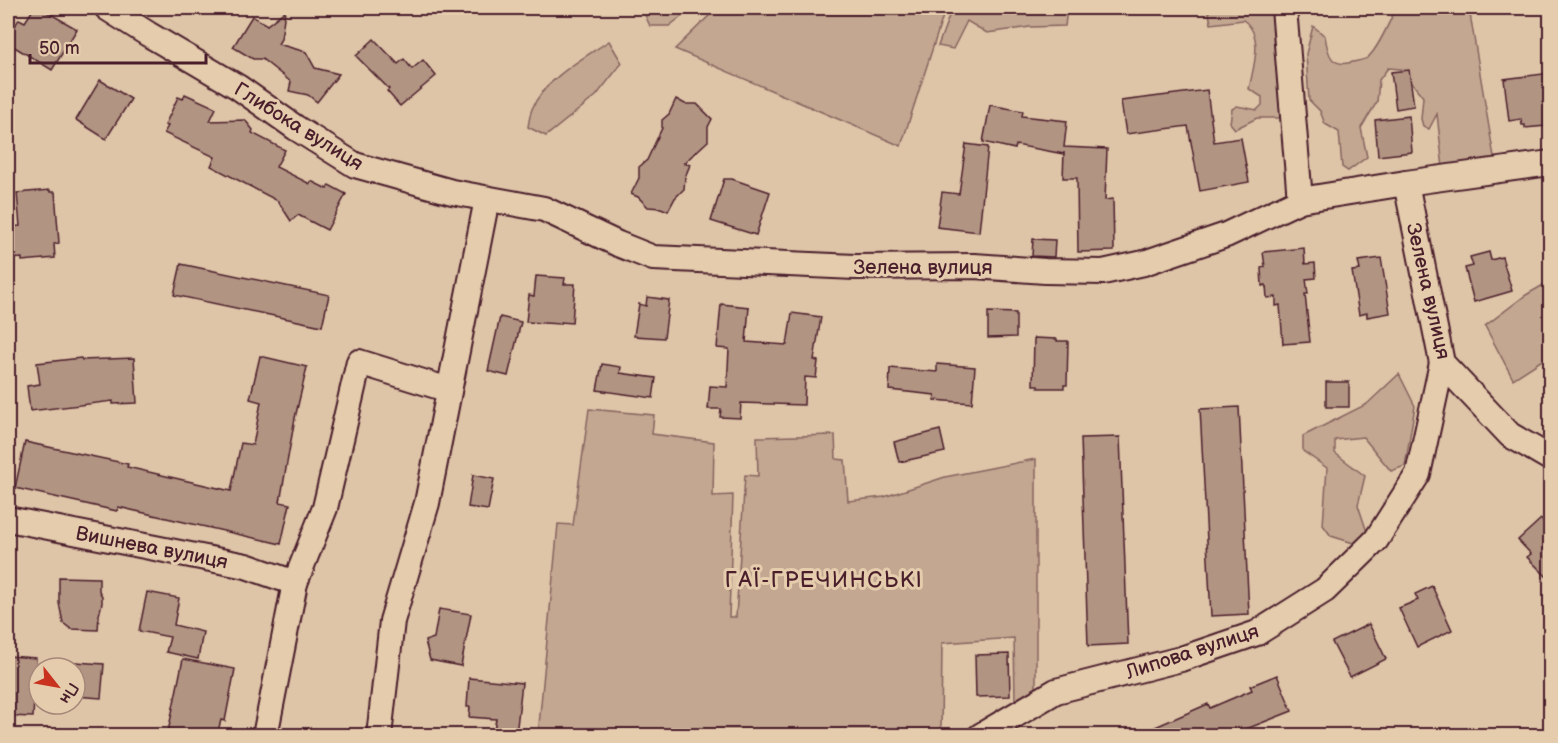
<svg xmlns="http://www.w3.org/2000/svg" width="1558" height="743" font-family="'Balsamiq Sans',sans-serif">
	<style>
		.green { fill: #c3a791; stroke: #86635e; stroke-width: 1.5 }
		.building { fill: #b29483; stroke: #4a1f2b; stroke-width: 1.5 }
		.lines { fill: none; stroke-linecap: round; stroke-linejoin: round }
		.minor-casing { stroke: #4a1f2b; stroke-width: 28 }
		.minor { stroke: #e4ccad; stroke-width: 24 }
		.labels { text-anchor: middle; stroke-width: 6; stroke-linejoin: round; paint-order: stroke }
		.street-label { font-size: 20px; fill: #4a1f2b; stroke: #e4ccad }
		.quarter-label { font-size: 22px; letter-spacing: 1.5px; fill: #4a1f2b; stroke: #e4ccad }
	</style>
	<rect width="100%" height="100%" fill="#dec5a8"/>
	<filter id="ink" filterUnits="userSpaceOnUse"><feTurbulence type="fractalNoise" baseFrequency=".0167" numOctaves="2"/><feDisplacementMap in="SourceGraphic" scale="12" xChannelSelector="R" yChannelSelector="G"/><feConvolveMatrix kernelMatrix="1 2 1 2 8 2 1 2 1" color-interpolation-filters="sRGB"/></filter>
	<g filter="url(#ink)">
		<g class="green">
			<polygon points="642,8 693,8 669,26 650,26"/>
			<polygon points="717,8 940,8 945,10 901,146 675,49"/>
			<polygon points="952,8 1107,8 1086,13 1067,10 1065,26 1030,27 987,33 967,21 953,49 938,46"/>
			<path d="M1208,8h63l16,97 -6,13h-24l-22,11 -5,-6 2,-14 5,-3 20,4 5,-5v-8l-13,-8c4,-21 16,-54 -6,-69l-32,4z"/>
			<path d="M1396,8h73l26,155 -52,5 -6,-54 -8,15 -6,-3 -2,-7 2,-22 -22,-28 -13,-1 -9,12 -2,22 -16,26 6,29 -19,14 -6,-4 -3,-35 -14,-8 -5,-13 -11,-11 -3,-46 7,-28 12,10c3,19 6,32 28,26 4,-1 11,-2 14,-4 11,-8 23,-38 29,-50z"/>
			<path d="M609,41l13,22 -26,33 -50,40 -18,-9c1,-6 2,-13 4,-18 11,-29 53,-52 77,-68z"/>
			<polygon points="1550,281 1550,355 1513,379 1485,326 1526,295"/>
			<polygon points="1399,374 1415,406 1405,466 1391,471 1363,437 1335,440 1335,453 1365,476 1358,505 1367,532 1360,545 1331,536 1323,525 1327,468 1303,451 1303,436 1367,404"/>
			<polygon points="589,409 654,415 652,434 714,442 713,496 733,495 729,617 736,617 745,475 758,476 757,437 835,435 836,459 845,460 848,501 884,497 945,477 1036,459 1036,693 1015,701 1014,638 942,643 941,735 538,736 558,524 573,525"/>
		</g>
		<g class="building">
			<polygon points="34,8 40,8 77,29 52,70 8,43 8,39 19,19 25,22"/>
			<polygon points="285,11 281,39 278,44 306,52 315,68 339,74 317,102 308,95 289,91 291,82 262,59 253,59 233,47 252,16 267,25"/>
			<polygon points="374,39 398,64 404,59 412,69 423,60 436,76 400,106 387,91 389,89 356,56"/>
			<polygon points="1409,70 1414,106 1396,109 1391,72"/>
			<polygon points="1551,73 1551,120 1545,121 1546,126 1525,128 1525,125 1522,125 1521,119 1509,121 1504,79"/>
			<polygon points="100,80 131,99 106,139 76,120"/>
			<polygon points="1207,90 1214,142 1241,138 1249,182 1200,191 1188,126 1126,134 1121,101"/>
			<polygon points="185,94 216,108 210,121 245,120 253,130 252,133 285,150 276,167 310,184 311,181 327,189 329,185 346,194 327,230 298,215 291,221 278,201 211,166 215,157 164,133 168,126 165,125 178,97 183,99"/>
			<polygon points="676,99 685,104 697,104 712,119 708,127 708,141 684,163 690,165 685,177 684,189 675,198 668,211 661,208 648,207 638,197 631,194 639,178 639,167 647,160 662,128 662,120 669,114"/>
			<polygon points="990,105 1023,111 1022,116 1067,121 1064,147 1107,149 1105,200 1113,199 1114,251 1078,252 1077,178 1063,178 1064,152 1064,154 1016,145 1015,149 983,142"/>
			<polygon points="1409,116 1412,152 1378,156 1375,120"/>
			<polygon points="966,144 988,147 979,232 937,227 942,192 959,194"/>
			<polygon points="724,179 732,179 770,192 756,235 711,221"/>
			<polygon points="50,190 50,192 55,192 59,243 54,244 55,258 22,261 22,258 11,259 9,227 20,226 17,193"/>
			<polygon points="1033,239 1055,240 1054,257 1032,256"/>
			<polygon points="1304,248 1305,264 1315,263 1316,278 1306,279 1308,294 1305,294 1310,342 1283,344 1280,305 1276,306 1276,297 1267,298 1266,285 1262,286 1261,268 1265,267 1263,252"/>
			<polygon points="1489,252 1491,260 1502,257 1512,291 1474,302 1465,268 1473,266 1470,257"/>
			<polygon points="1381,258 1390,313 1367,317 1367,313 1359,315 1352,271 1360,270 1358,261"/>
			<polygon points="181,264 329,295 322,326 174,295"/>
			<polygon points="536,276 565,278 564,284 575,284 572,323 561,322 561,324 526,322 529,295 534,296"/>
			<polygon points="647,297 669,300 664,338 634,336 639,304 646,306"/>
			<polygon points="721,304 749,307 746,342 787,345 792,313 821,317 814,360 818,361 816,378 805,377 804,405 741,403 740,418 720,417 721,409 708,409 710,386 727,387 729,349 717,348"/>
			<polygon points="988,312 1016,313 1016,337 988,338"/>
			<polygon points="500,317 521,322 508,376 488,371"/>
			<polygon points="1034,338 1057,339 1057,341 1068,341 1067,385 1064,385 1064,388 1038,388 1038,385 1033,385"/>
			<polygon points="260,356 307,367 295,418 280,502 290,504 281,544 118,507 117,511 15,488 25,442 128,464 127,467 231,491 241,443 253,445 261,402 250,399"/>
			<polygon points="81,358 82,360 134,358 137,403 113,404 113,401 30,411 27,386 40,384 37,363"/>
			<polygon points="602,364 621,367 620,373 656,378 653,398 597,390"/>
			<polygon points="937,364 975,367 972,403 934,400 935,395 889,390 890,368 937,372"/>
			<rect x="1326" y="382" width="23" height="25"/>
			<polygon points="1239,407 1249,614 1211,616 1200,409"/>
			<polygon points="940,430 945,452 899,462 894,442"/>
			<polygon points="1120,437 1128,644 1088,646 1081,438"/>
			<polygon points="473,475 494,479 488,510 468,507"/>
			<polygon points="1541,519 1551,529 1551,581 1527,557 1531,554 1518,540"/>
			<polygon points="59,577 99,578 99,591 102,596 102,603 99,615 98,630 71,629 63,623 59,603"/>
			<polygon points="1432,586 1452,630 1417,647 1399,608 1418,600 1415,594"/>
			<polygon points="147,592 179,598 174,625 203,632 198,659 166,652 170,637 139,631"/>
			<polygon points="439,609 471,614 461,666 430,660 425,641 434,638"/>
			<polygon points="1369,624 1386,659 1350,677 1332,642"/>
			<polygon points="1009,654 1010,696 976,697 975,655"/>
			<polygon points="8,656 36,658 33,717 8,716"/>
			<polygon points="183,659 235,669 225,721 221,720 217,735 182,735 168,732"/>
			<polygon points="75,662 104,664 101,698 75,696"/>
			<polygon points="1277,675 1292,711 1231,735 1137,735 1208,704 1210,708 1252,690 1250,686"/>
			<polygon points="469,678 522,683 516,735 493,735 496,719 469,717 470,707 467,707"/>
		</g>
		<g class="lines">
			<g class="minor-casing">
				<g id="minor">
					<polyline points="107,8 148,34 238,87 296,128 355,165 452,192 544,209 618,244 653,258 855,267 974,266 1045,271 1103,272 1144,263 1226,235 1300,200"/>
					<polyline points="1284,8 1300,200 1406,183 1442,363 1510,435 1550,458"/>
					<polyline points="1406,183 1550,163"/>
					<polyline points="8,519 246,566 295,583"/>
					<polyline points="265,736 295,583 325,508 359,362 449,390"/>
					<polyline points="379,736 392,621 427,503 487,199"/>
					<polyline points="980,736 1056,691 1181,659 1257,633 1325,590 1376,540 1418,474 1442,363"/>
				</g>
			</g>
			<use href="#minor" class="minor"/>
		</g>
	</g>
	<g class="labels">
		<g class="street-label">
			<text transform="translate(299 126) rotate(32)" y="7">Глибока вулиця</text>
			<text x="923" y="274">Зелена вулиця</text>
			<text transform="translate(1429 291) rotate(77)" y="7">Зелена вулиця</text>
			<text transform="translate(152 547) rotate(11)" y="7">Вишнева вулиця</text>
			<text transform="translate(1192 651) rotate(-18)" y="7">Липова вулиця</text>
		</g>
		<g class="quarter-label">
			<text x="824" y="587">ГАЇ-ГРЕЧИНСЬКІ</text>
		</g>
	</g>
	<rect width="1558" height="743" fill="none" stroke="#e4ccad" stroke-width="30"/>
	<rect x="15" y="15" width="1528" height="713" fill="none" stroke="#4a1f2b" stroke-width="2" filter="url(#ink)"/>
	<g transform="translate(57 686) rotate(121)"><circle r="28" fill="#e4ccad" stroke="#a68779" stroke-width="1.5"/>
	<path d="M0-4.5L10 22L0 15L-10 22Z" fill="#c8321e"/>
	<text y="-9" font-size="16" font-weight="bold" text-anchor="middle" fill="#4a1f2b">Пн</text>
	</g>
	<path d="M30 54v9h176v-9" fill="none" stroke="#4a1f2b" stroke-width="3"/>
	<text x="39" y="54" font-size="18" fill="#4a1f2b" stroke="#e4ccad" stroke-width="4.5" paint-order="stroke">50 m</text>
</svg>
